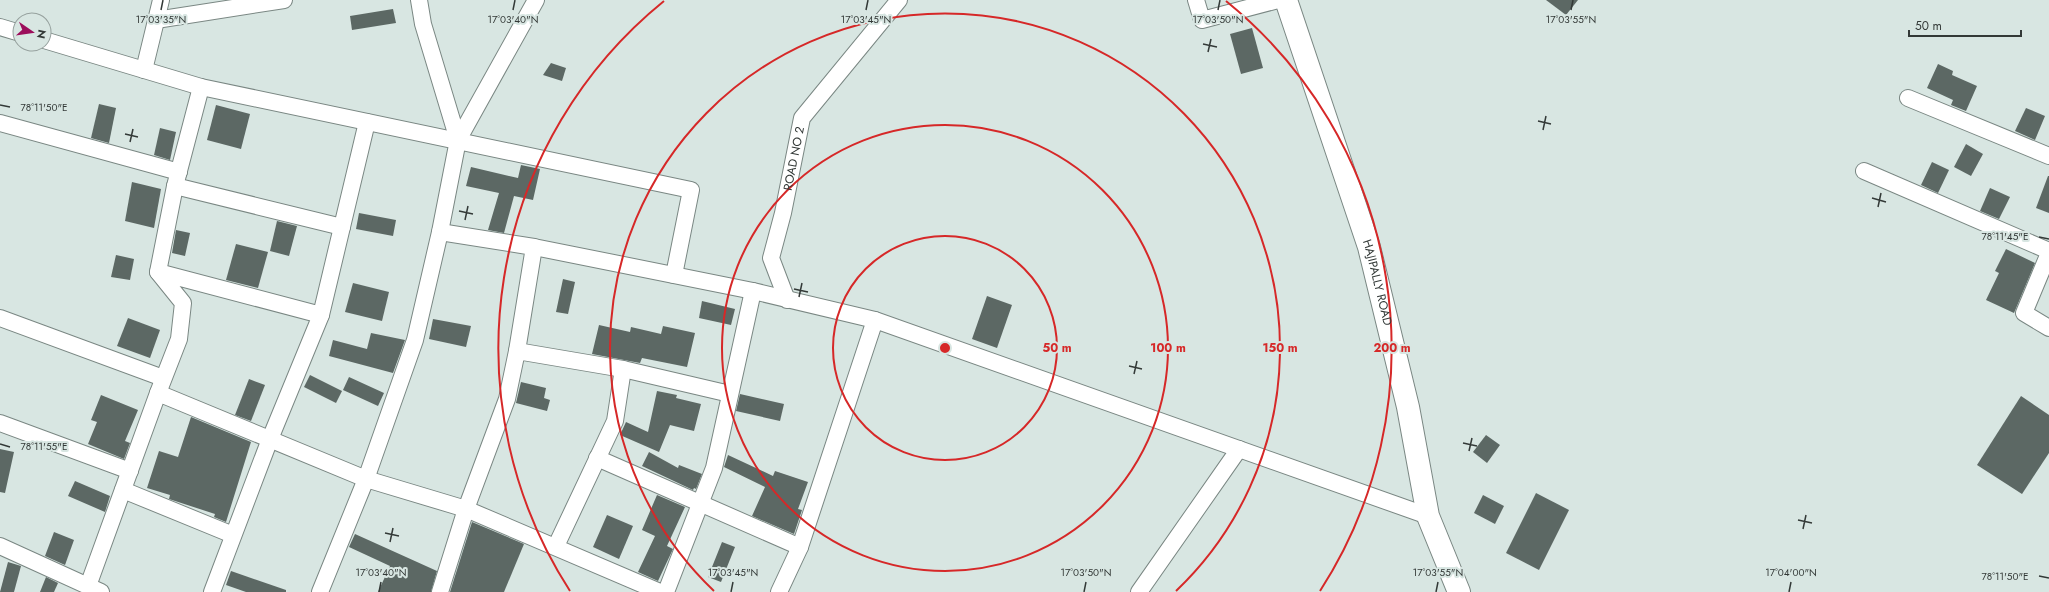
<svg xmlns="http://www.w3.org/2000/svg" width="2049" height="592" font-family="Jost,sans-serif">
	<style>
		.building { fill: #5c6864 }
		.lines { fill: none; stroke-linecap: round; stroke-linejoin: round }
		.street-casing { stroke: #7a8783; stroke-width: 18 }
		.secondary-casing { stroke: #7a8783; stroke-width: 24 }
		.street { stroke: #fff; stroke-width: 16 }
		.secondary { stroke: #fff; stroke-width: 22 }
		.ticks { fill: none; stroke: #333937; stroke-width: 1.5 }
		.ring { fill: none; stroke: #d62828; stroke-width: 2 }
		.labels { text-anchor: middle; stroke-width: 4; stroke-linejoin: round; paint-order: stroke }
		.street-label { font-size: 12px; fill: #333937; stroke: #d8e6e2 }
		.ticks-label { font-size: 10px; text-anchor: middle; fill: #333937; stroke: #d8e6e2; stroke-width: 4; stroke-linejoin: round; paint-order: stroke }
		.centre { fill: #d62828; stroke: #d8e6e2; stroke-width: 2 }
		.ring-label { font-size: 12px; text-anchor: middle; font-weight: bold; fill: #d62828; stroke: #d8e6e2; stroke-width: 4; stroke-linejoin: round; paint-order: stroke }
	</style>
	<rect width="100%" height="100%" fill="#d8e6e2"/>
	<g class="building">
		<polygon points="1546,0 1578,0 1566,15"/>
		<polygon points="393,9 396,23 352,30 350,16"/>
		<polygon points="1252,28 1263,68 1241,74 1230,34"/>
		<polygon points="551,63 566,68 562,81 543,75"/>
		<polygon points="1938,64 1953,71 1952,75 1977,86 1966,111 1951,105 1953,100 1927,88"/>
		<polygon points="99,104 116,108 109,143 91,138"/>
		<polygon points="216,105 250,114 241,149 207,140"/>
		<polygon points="2026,108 2045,116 2035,140 2015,131"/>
		<polygon points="160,128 176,132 170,160 154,155"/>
		<polygon points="1966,144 1983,154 1971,176 1954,167"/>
		<polygon points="1932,162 1949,170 1938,193 1921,185"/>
		<polygon points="521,165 540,169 533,200 514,196 504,233 488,230 499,193 466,186 471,167 518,178"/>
		<polygon points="2048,176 2049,176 2049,213 2036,208"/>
		<polygon points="132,182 161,189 154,228 125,221"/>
		<polygon points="1990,188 2010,197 1999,219 1980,211"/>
		<polygon points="359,213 396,220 393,236 356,229"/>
		<polygon points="277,221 297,226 289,256 270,251"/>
		<polygon points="176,230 190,233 185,256 172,253"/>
		<polygon points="236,244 268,252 258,288 226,280"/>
		<polygon points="2006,249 2035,263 2014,313 1986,300 1999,273 1995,271"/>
		<polygon points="116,255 134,259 130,280 111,277"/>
		<polygon points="563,279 575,282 568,314 556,312"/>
		<polygon points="353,283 389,292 382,321 345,312"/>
		<polygon points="987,296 1012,305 997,348 972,339"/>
		<polygon points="702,301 735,309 731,325 699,318"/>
		<polygon points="128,318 160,330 150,358 117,346"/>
		<polygon points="433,319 471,326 466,347 429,339"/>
		<polygon points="599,325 630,332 631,327 661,334 663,326 695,333 687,367 642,358 640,363 592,354"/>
		<polygon points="371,333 405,340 393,373 329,356 333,340 367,349"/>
		<polygon points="310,375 342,391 336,403 304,387"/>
		<polygon points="349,377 384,393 378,406 343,390"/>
		<polygon points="249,379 265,385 251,421 235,415"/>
		<polygon points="521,382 546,388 544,398 550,400 547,411 516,403"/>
		<polygon points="657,391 677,395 676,398 701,404 694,431 670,425 659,452 620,435 626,422 648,432"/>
		<polygon points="740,394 784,404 780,421 736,411"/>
		<polygon points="101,395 138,410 125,441 130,443 124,459 88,444 97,422 91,420"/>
		<polygon points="2021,396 2049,415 2049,453 2022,494 1977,465"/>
		<polygon points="191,417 251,442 226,522 214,517 215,514 169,499 170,495 147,488 159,451 178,457"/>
		<polygon points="1486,435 1500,445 1487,463 1473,452"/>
		<polygon points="0,449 14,452 5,493 0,492"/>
		<polygon points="649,452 678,468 679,465 702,474 696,489 694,488 693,490 642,466"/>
		<polygon points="728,455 773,476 775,471 808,482 798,509 802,510 794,534 752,516 765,487 724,467"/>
		<polygon points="75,481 110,496 105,512 68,496"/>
		<polygon points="1536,493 1569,510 1539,570 1506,553"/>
		<polygon points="657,495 685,507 667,546 673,549 658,581 638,572 655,536 642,530"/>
		<polygon points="1483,495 1504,506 1495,524 1474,513"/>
		<polygon points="607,515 633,526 619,559 593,547"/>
		<polygon points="472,522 524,544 504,592 450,592"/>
		<polygon points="54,532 74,540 65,565 45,556"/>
		<polygon points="355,534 437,571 431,592 378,592 390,566 349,547"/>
		<polygon points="722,542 735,547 721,582 708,577"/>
		<polygon points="8,562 21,566 14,592 0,592"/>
		<polygon points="231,571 286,590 286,592 246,592 226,585"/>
		<polygon points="46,577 58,583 54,592 40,592"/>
	</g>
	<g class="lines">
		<g class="street-casing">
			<g id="street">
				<polyline points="419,0 423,24 458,140"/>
				<polyline points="1196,0 1202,20 1278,0"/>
				<polyline points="156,20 284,0"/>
				<polyline points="0,27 20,33"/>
				<polyline points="44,40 201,87 691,190 674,275"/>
				<polyline points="144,70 161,0"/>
				<polyline points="1908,98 2049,156"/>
				<polyline points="0,123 179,172"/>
				<polyline points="1864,171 2049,251"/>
				<polyline points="175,186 342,227"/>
				<polyline points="440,232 534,247 517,351"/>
				<polyline points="534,247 753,291 875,320 1428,516"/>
				<polyline points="2049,253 2024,313 2049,328"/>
				<polyline points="158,272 175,186 201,87"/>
				<path id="s1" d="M787,300l-16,-42 12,-45 19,-95 97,-118"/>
				<polyline points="0,318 163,378"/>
				<polyline points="158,393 179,339 183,303 158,272 321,315"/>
				<polyline points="0,423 130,471"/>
				<polyline points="597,458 800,547"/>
				<polyline points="123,490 233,535"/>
				<polyline points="0,546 101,592"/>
				<polyline points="556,546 615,421 623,369"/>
				<polyline points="88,586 158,393 366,479 466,509 440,592"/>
				<polyline points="212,592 270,439 321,315 367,122"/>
				<polyline points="320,592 366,479 415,340 440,232 458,140 536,0"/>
				<polyline points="660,592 466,509 507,399 517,351 623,369 730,394"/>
				<polyline points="666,592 714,468 753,291"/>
				<polyline points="779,592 800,547 875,320"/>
				<polyline points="1139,592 1239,449"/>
			</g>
		</g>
		<g class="secondary-casing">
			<g id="secondary">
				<path id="s2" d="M1286,0l83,247 39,160 20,109 31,76"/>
			</g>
		</g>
		<use href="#street" class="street"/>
		<use href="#secondary" class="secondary"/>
	</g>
	<path class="ticks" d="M161,10l2,-10M513,10l2,-10M866,10l2,-10M1218,10l2,-10M1571,10l2,-10M1203,44l14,3M1208,52l3,-13M0,105l10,2M1538,121l13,3M1543,130l3,-14M125,134l13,3M130,142l3,-13M1872,198l14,4M1878,207l3,-14M459,211l14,3M465,220l3,-14M2039,237l10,2M794,289l14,3M799,297l3,-14M1129,366l13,3M1134,374l3,-13M1463,443l14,3M0,444l10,3M1469,451l3,-13M1798,520l14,3M1803,529l3,-14M385,533l14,3M390,542l3,-14M2039,576l10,2M379,592l2,-10M731,592l2,-10M1084,592l2,-10M1436,592l2,-10M1789,592l2,-10"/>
	<g class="ring">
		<circle cx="945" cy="348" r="112"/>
		<circle cx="945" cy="348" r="223"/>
		<path d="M714 591A335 335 0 1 1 1176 591"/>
		<path d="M570 591A447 447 0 0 1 664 1M1226 1A447 447 0 0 1 1320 591"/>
	</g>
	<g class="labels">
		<g class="street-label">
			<text dy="4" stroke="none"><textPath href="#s1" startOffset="147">ROAD NO 2</textPath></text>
			<text dy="4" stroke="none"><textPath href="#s2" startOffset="297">HAJIPALLY ROAD</textPath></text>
		</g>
	</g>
	<g class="ticks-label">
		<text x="161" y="23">17°03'35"N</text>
		<text x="866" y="23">17°03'45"N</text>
		<text x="513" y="23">17°03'40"N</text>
		<text x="1218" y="23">17°03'50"N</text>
		<text x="1571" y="23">17°03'55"N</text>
		<text x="44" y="111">78°11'50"E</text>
		<text x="2005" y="240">78°11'45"E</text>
		<text x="44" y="450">78°11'55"E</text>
		<text x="381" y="576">17°03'40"N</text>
		<text x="733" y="576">17°03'45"N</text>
		<text x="1086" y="576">17°03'50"N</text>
		<text x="1438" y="576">17°03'55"N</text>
		<text x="1791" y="576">17°04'00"N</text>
		<text x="2005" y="580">78°11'50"E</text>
	</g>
	<circle cx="945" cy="348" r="6" class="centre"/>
	<g class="ring-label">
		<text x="1057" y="352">50 m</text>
		<text x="1168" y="352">100 m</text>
		<text x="1280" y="352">150 m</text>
		<text x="1392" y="352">200 m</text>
	</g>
	<g transform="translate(32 32) rotate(103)"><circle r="19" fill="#d8e6e2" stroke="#96a19e"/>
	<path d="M0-3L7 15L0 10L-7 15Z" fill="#9c0d5b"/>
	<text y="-6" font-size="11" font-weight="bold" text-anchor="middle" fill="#333937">N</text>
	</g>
	<path d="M1909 30v6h112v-6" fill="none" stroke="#333937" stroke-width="2"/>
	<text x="1915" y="30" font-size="12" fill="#333937" stroke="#d8e6e2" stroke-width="3" paint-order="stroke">50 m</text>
</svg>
